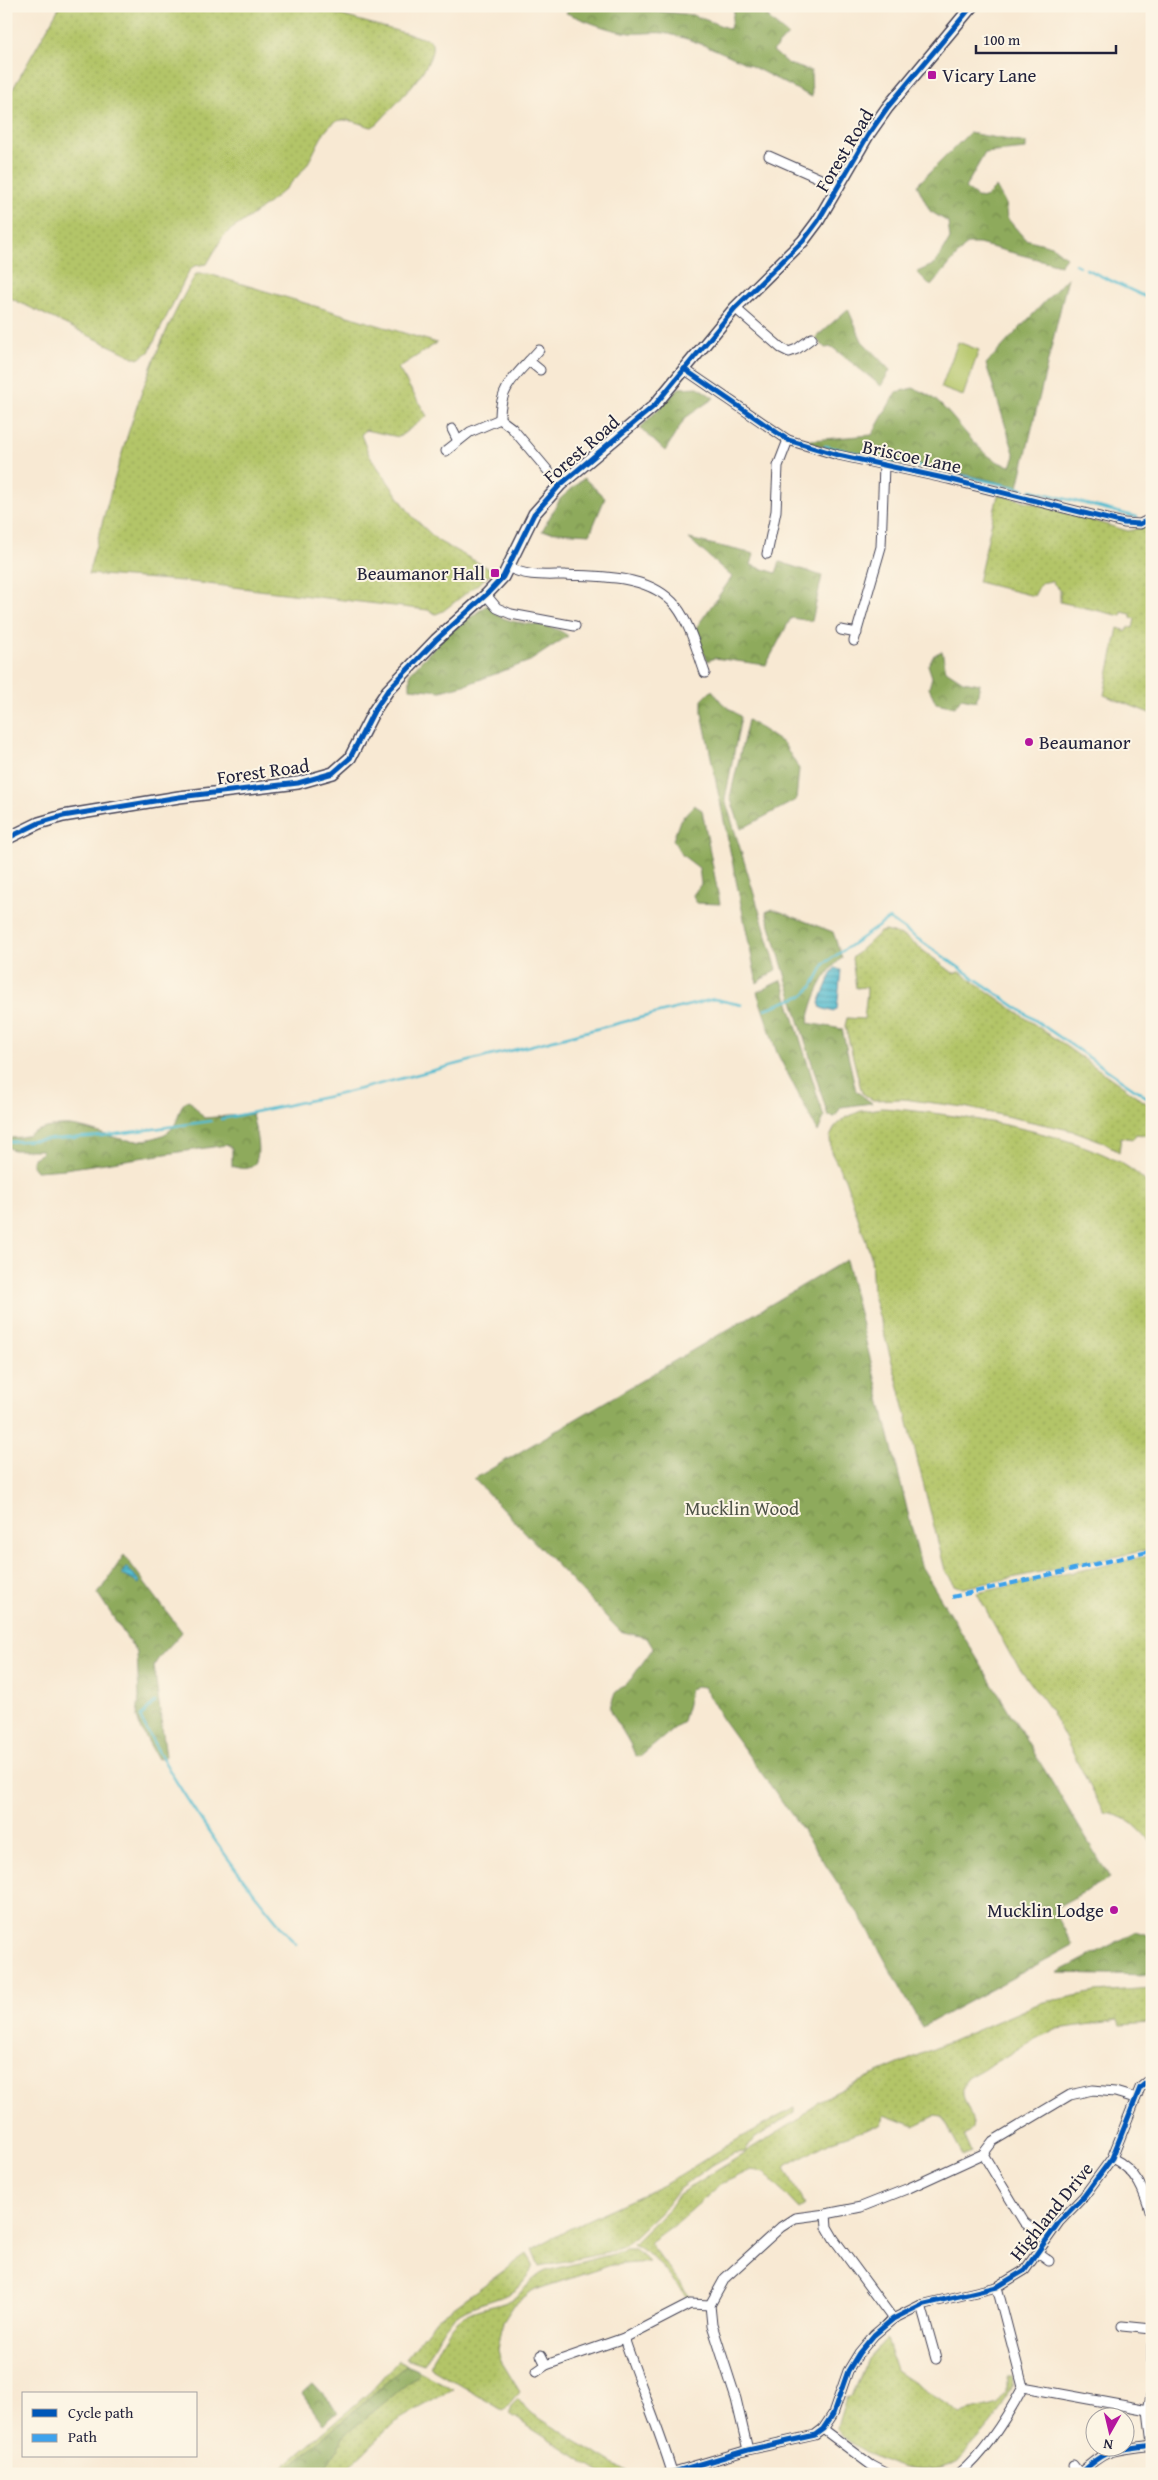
<svg xmlns="http://www.w3.org/2000/svg" width="1158" height="2480" font-family="'Gentium Book Plus',serif">
	<style>
		.green { fill: url(#green-dots); stroke: #6a7452 }
		.forest { fill: url(#forest-crowns); stroke: #58664c }
		.pitch { fill: #b3c568; stroke: #6a7452 }
		.water { fill: url(#water-rules); stroke: #3a6f86 }
		.lines { fill: none; stroke-linecap: round; stroke-linejoin: round }
		.stream { stroke: #53bcd0; stroke-width: 2.5 }
		.minor-casing { stroke: #424052; stroke-width: 11 }
		.tertiary-casing { stroke: #424052; stroke-width: 14 }
		.minor { stroke: #fff; stroke-width: 9 }
		.tertiary { stroke: #fff; stroke-width: 11 }
		.quiet { stroke: #3ea2ec; stroke-width: 4; stroke-dasharray: 8 4; stroke-linecap: butt }
		.cycleway-casing { stroke: #fcf5e5; stroke-width: 8 }
		.cycleway { stroke: #0057b8; stroke-width: 5 }
		.poi-dot { fill: #b5179e; stroke: #fcf5e5; stroke-width: 2 }
		.labels { text-anchor: middle; stroke-width: 4; stroke-linejoin: round; paint-order: stroke }
		.poi-label { font-size: 19px; fill: #22223b; stroke: #fcf5e5; text-anchor: start }
		.street-label { font-size: 19px; fill: #22223b; stroke: #fcf5e5 }
		.park-label { font-size: 19px; fill: #4e5348; stroke: #fcf5e5 }
	</style>
	<defs>
		<pattern id="green-dots" width="8" height="8" patternUnits="userSpaceOnUse" patternTransform="scale(1.25)"><rect width="8" height="8" fill="#b3c568"/><path d="M2 2h.1M6 6h.1" fill="none" stroke="#9aa95b" stroke-width="1.8" stroke-linecap="round"/></pattern>
		<pattern id="forest-crowns" width="20" height="18" patternUnits="userSpaceOnUse" patternTransform="scale(1.25)"><rect width="20" height="18" fill="#8eaa5c"/><path d="M2 6a3 3 0 1 1 6 0M12 15a3 3 0 1 1 6 0" fill="none" stroke="#748a4d"/></pattern>
		<pattern id="water-rules" width="6" height="5" patternUnits="userSpaceOnUse" patternTransform="scale(1.25)"><rect width="6" height="5" fill="#53bcd0"/><path d="M0 2.5h6" fill="none" stroke="#4498aa"/></pattern>
	</defs>
	<rect width="100%" height="100%" fill="#fcf5e5"/>
	<filter id="ink" filterUnits="userSpaceOnUse"><feTurbulence type="fractalNoise" baseFrequency=".02" numOctaves="2"/><feDisplacementMap in="SourceGraphic" scale="10" xChannelSelector="R" yChannelSelector="G"/><feConvolveMatrix kernelMatrix="1 2 1 2 8 2 1 2 1" color-interpolation-filters="sRGB"/></filter>
	<filter id="wash" filterUnits="userSpaceOnUse"><feTurbulence type="fractalNoise" baseFrequency=".0096" numOctaves="4" result="noise"/><feDisplacementMap in="SourceGraphic" scale="20" xChannelSelector="R" yChannelSelector="G"/><feGaussianBlur stdDeviation="1.12" result="paint"/><feColorMatrix in="noise" values="0 0 0 0 0 0 0 0 0 0 0 0 0 0 0 0 0 1.4 0 .05"/><feComposite in="paint" operator="in"/></filter>
	<g filter="url(#wash)">
		<rect width="100%" height="100%" fill="#f8e9d3"/>
		<g class="green">
			<path d="M60,6h247l123,34c14,19 -39,68 -52,83l-6,4c-11,-2 -26,-11 -37,-5 -16,10 -20,34 -32,48 -21,25 -47,43 -74,61l-7,7 -15,26 -13,2 -5,5 -40,81 -11,7 -132,-63v-195z"/>
			<path d="M196,274h13l228,69 -39,25 29,48 -28,21 -34,-7 -4,5 8,20 43,61 26,25 50,27 4,5 -49,38 -7,3 -8,-4 -246,-29 -94,-7c29,-102 53,-208 108,-300z"/>
			<polygon points="998,495 1018,499 1128,531 1152,525 1152,714 1104,695 1118,628 1126,631 1128,627 1133,628 1135,619 1131,617 1131,614 1122,612 1121,616 1060,602 1060,590 1051,581 1041,583 1034,596 978,582"/>
			<polygon points="886,931 905,937 953,973 960,972 1152,1107 1152,1136 1136,1134 1133,1139 1121,1137 1119,1152 1101,1141 1074,1131 964,1107 903,1099 873,1100 862,1093 845,1026 847,1018 864,1019 867,991 866,987 856,988 852,958 880,932"/>
			<path d="M882,1108c62,4 236,27 270,82v359l-189,39 -8,-3 -10,-15 -46,-183 -26,-92 -2,-39 -26,-77 -14,-27 -1,-15 6,-12 9,-7 16,-7z"/>
			<path d="M1152,1555v288c-17,-18 -23,-27 -48,-30l-53,-102 -40,-55 -34,-63z"/>
			<path d="M1152,1988v35l-32,2 -2,-5 -60,9 -21,9 -69,40c-15,17 8,35 4,50 -2,3 -5,5 -8,8l7,16 -8,4 -21,-39 -7,-1 -21,10 -29,-11 -5,10 -48,16 -45,24 -2,3 20,37 -6,4 -35,-37 -13,-2 -30,14 -43,38 -29,21 41,54h-3l-33,-39 -21,-14 37,-36 9,-14 119,-74 20,-19 41,-20 181,-78 55,-11z"/>
			<polygon points="794,2108 794,2113 754,2139 745,2152 734,2153 714,2164 679,2189 665,2207 623,2247 607,2253 539,2266 532,2249 585,2221 664,2185 733,2142"/>
			<path d="M625,2249h10l14,13 -38,3 -79,26 -18,14 -11,17 -5,28 3,11 19,31 -16,19 -74,-44c10,-21 20,-48 44,-56 13,-5 28,-5 40,-13 12,-9 18,-21 32,-27l75,-19z"/>
			<path d="M527,2254l6,10c-14,44 -57,30 -83,57 -12,12 -16,29 -26,43l-18,-6 31,-39z"/>
			<path d="M886,2339l10,32 65,43 37,-10 9,-12v-16h5c0,33 -34,62 -54,85 -34,19 -71,5 -100,-14 -8,-5 -17,-10 -21,-18l10,-31 5,-2 16,-37z"/>
			<polygon points="399,2360 453,2389 395,2422 342,2474 275,2474 371,2391"/>
			<polygon points="519,2399 528,2411 629,2474 602,2474 509,2414 512,2406"/>
			<polygon points="665,2465 664,2470 654,2474 637,2474"/>
		</g>
		<g class="forest">
			<path d="M571,6h37l85,9 37,14 5,-23h29l6,14 18,15 -15,16 15,13 23,7 1,26c-45,-22 -93,-51 -143,-63 -12,-3 -25,0 -38,-1 -23,-2 -44,-12 -65,-20z"/>
			<polygon points="969,133 1026,143 1026,149 985,153 965,188 977,197 985,198 996,187 1005,203 1007,218 1025,239 1052,246 1066,257 1060,265 979,244 967,244 931,286 917,272 935,264 950,239 948,222 930,211 917,185"/>
			<path d="M1068,277l-50,210 -70,-17 -60,-7 -89,-22 73,-6 24,-43 17,-4c7,3 15,6 21,11 23,17 46,63 77,67l4,-10 -29,-92z"/>
			<polygon points="848,309 862,341 890,370 881,386 832,347 825,348 815,338"/>
			<polygon points="698,387 714,398 685,418 665,451 640,428 679,388"/>
			<polygon points="584,478 605,498 590,534 542,531 560,499"/>
			<polygon points="689,539 754,554 751,565 776,573 780,562 822,576 812,621 791,618 766,665 714,658 708,661 693,632 732,577"/>
			<path d="M487,605c4,4 8,8 12,11 22,12 49,4 69,20l-38,25 -62,23 -27,7 -31,-3v-15l35,-37z"/>
			<polygon points="942,651 946,670 963,681 980,684 976,701 961,698 955,707 936,703 929,688 932,677 928,665 934,655"/>
			<polygon points="712,690 722,703 741,717 725,799 777,969 757,983 702,713 702,700"/>
			<polygon points="748,720 784,744 799,769 796,800 741,829 730,797"/>
			<polygon points="694,805 702,810 720,904 696,903 693,895 701,884 699,868 682,855 673,840 680,820"/>
			<path d="M773,909l60,23 9,26c-19,15 -30,41 -34,65l34,6 14,62 16,12 -31,4 -6,10 -7,-1 -62,-204z"/>
			<polygon points="782,980 824,1117 818,1132 777,1053 757,992"/>
			<path d="M189,1100l15,18 48,-4c4,20 18,66 -20,52v-18l-6,-3 -161,24 -29,2 -4,-5 1,-8 9,-5v-3h-29l-7,-3v-8c7,-2 13,-1 19,-3 6,-1 2,-1 7,-3 10,-5 27,-8 38,-7 34,4 54,23 90,10 25,-9 13,-29 29,-36z"/>
			<path d="M846,1260l75,306 189,312 -57,31 20,36 -151,82 -58,-105 -70,-104 -71,-98 -19,-33 -9,-1 -6,5 -1,13 -5,17 -43,36 -5,-2c-6,-17 -18,-30 -25,-47l5,-15 16,-14 22,-31 -6,-10 -27,-7 -146,-152z"/>
			<path d="M124,1555l58,77c-9,12 -22,21 -28,34l12,90 -8,3 -18,-32 -3,-10 2,-20 -2,-44 -39,-59z"/>
			<polygon points="1136,1932 1152,1937 1152,1975 1057,1973"/>
			<polygon points="407,2364 418,2369 418,2375 346,2434 329,2462 319,2474 282,2474"/>
			<polygon points="313,2384 338,2411 323,2424 302,2394"/>
		</g>
		<polygon class="pitch" points="958,342 979,350 963,396 941,388"/>
		<g class="water">
			<polygon points="835,968 841,970 837,1009 834,1012 821,1008 819,1003 832,972"/>
			<polygon points="127,1566 140,1582 139,1584 121,1574"/>
		</g>
		<g class="lines">
			<g class="stream">
				<polyline points="1075,264 1079,266"/>
				<polyline points="1086,269 1152,300"/>
				<polyline points="825,446 1024,489"/>
				<polyline points="1031,490 1137,517"/>
				<polyline points="765,1009 804,995 812,987 825,963 889,919 1152,1101"/>
				<polyline points="221,1119 340,1094 714,999 742,1005"/>
				<polyline points="6,1142 102,1136 211,1121"/>
				<path d="M155,1702l-14,14v3c42,82 96,156 155,225"/>
			</g>
		</g>
	</g>
	<g filter="url(#ink)">
		<g class="lines">
			<g class="minor-casing">
				<g id="minor">
					<polyline points="769,156 839,187"/>
					<polyline points="735,308 781,348 789,352 797,349 812,338"/>
					<polyline points="529,361 540,370"/>
					<polyline points="684,369 788,440 838,455 948,479 1124,523 1140,524 1152,518"/>
					<path d="M500,419c-1,-34 19,-46 39,-69"/>
					<polyline points="452,429 458,441"/>
					<polyline points="446,451 470,432 500,419 512,428 560,485"/>
					<polyline points="767,554 776,511 778,466 788,440"/>
					<path d="M508,567c18,10 37,8 56,8 37,2 86,-1 112,31 14,18 21,45 29,67"/>
					<polyline points="486,595 497,608 511,614 575,626"/>
					<polyline points="841,630 857,633"/>
					<polyline points="854,641 881,547 884,465"/>
					<polyline points="983,2154 1024,2222 1046,2240"/>
					<path d="M1112,2158c25,12 33,34 40,60"/>
					<polyline points="826,2214 827,2227 834,2239 893,2319"/>
					<polyline points="1038,2253 1049,2261"/>
					<polyline points="921,2305 936,2359"/>
					<polyline points="1122,2326 1152,2329"/>
					<path d="M624,2338c15,45 34,88 48,134"/>
					<polyline points="1152,2345 1152,2361"/>
					<polyline points="541,2355 546,2365"/>
					<polyline points="536,2372 546,2365 624,2338 690,2304 710,2305"/>
					<polyline points="1023,2387 1148,2410"/>
					<polyline points="1152,2391 1148,2410 1152,2444"/>
					<polyline points="823,2429 871,2465 888,2474"/>
					<polyline points="748,2450 736,2399 712,2325 710,2305 725,2278 781,2227 795,2218 826,2214 861,2207 909,2188 983,2154 993,2141 1070,2095 1093,2090 1115,2092 1135,2098"/>
					<polyline points="1073,2465 1079,2473"/>
					<polyline points="667,2474 748,2450 815,2435 823,2429 833,2414 848,2371 859,2353 874,2335 893,2319 921,2305 997,2287 1025,2270 1059,2222 1084,2196 1112,2158 1140,2088 1152,2078"/>
					<path d="M959,2474c26,-22 48,-57 64,-87l-26,-100"/>
					<path d="M1079,2474c30,-28 35,-23 73,-29"/>
				</g>
			</g>
			<g class="tertiary-casing">
				<polyline id="tertiary" points="6,839 39,823 63,816 179,797 298,783 333,773 350,758 374,711 388,690 436,640 486,595 503,577 534,514 560,485 654,406 735,308 803,241 818,221 868,135 887,108 972,6"/>
			</g>
			<use href="#minor" class="minor"/>
			<use href="#tertiary" class="tertiary"/>
			<polyline class="quiet" points="952,1597 1152,1551"/>
			<g class="cycleway-casing">
				<g id="cycleway">
					<polyline points="684,369 788,440 838,455 948,479 1124,523 1140,524 1152,518"/>
					<polyline points="6,839 39,823 63,816 179,797 298,783 333,773 350,758 374,711 388,690 436,640 486,595 503,577 534,514 560,485 654,406 735,308 803,241 818,221 868,135 887,108 972,6"/>
					<polyline points="667,2474 748,2450 815,2435 823,2429 833,2414 848,2371 859,2353 874,2335 893,2319 921,2305 997,2287 1025,2270 1059,2222 1084,2196 1112,2158 1140,2088 1152,2078"/>
					<path d="M1079,2474c30,-28 35,-23 73,-29"/>
				</g>
			</g>
			<use href="#cycleway" class="cycleway"/>
		</g>
	</g>
	<g class="poi-dot">
		<rect x="927" y="70" width="10" height="10" rx="2.5"/>
		<rect x="490" y="568" width="10" height="10" rx="2.5"/>
		<circle cx="1029" cy="742" r="5"/>
		<circle cx="1114" cy="1910" r="5"/>
	</g>
	<g class="labels">
		<g class="poi-label">
			<text x="942" y="82">Vicary Lane</text>
			<text x="485" y="580" text-anchor="end">Beaumanor Hall</text>
			<text x="1039" y="749">Beaumanor</text>
			<text x="1104" y="1917" text-anchor="end">Mucklin Lodge</text>
		</g>
		<g class="street-label">
			<text transform="translate(844 150) rotate(-59)" y="7">Forest Road</text>
			<text transform="translate(581 449) rotate(-41)" y="7">Forest Road</text>
			<text transform="translate(912 456) rotate(12)" y="7">Briscoe Lane</text>
			<text transform="translate(263 771) rotate(-8)" y="7">Forest Road</text>
			<text transform="translate(1051 2211) rotate(-51)" y="7">Highland Drive</text>
		</g>
		<g class="park-label">
			<text x="742" y="1515">Mucklin Wood</text>
		</g>
	</g>
	<rect width="1158" height="2480" fill="none" stroke="#fcf5e5" stroke-width="25"/>
	<rect x="22" y="2392" width="175" height="65" fill="#fcf5e5" stroke="#a5a1a1"/>
	<rect x="32" y="2409" width="25" height="8" fill="#0057b8" stroke="#a5a1a1"/>
	<text x="68" y="2418" font-size="15" fill="#22223b">Cycle path</text>
	<rect x="32" y="2434" width="25" height="8" fill="#3ea2ec" stroke="#a5a1a1"/>
	<text x="68" y="2442" font-size="15" fill="#22223b">Path</text>
	<g transform="translate(1110 2432) rotate(188)"><circle r="24" fill="#fcf5e5" stroke="#a5a1a1"/>
	<path d="M0-4L9 19L0 12L-9 19Z" fill="#b5179e"/>
	<text y="-8" font-size="14" font-weight="bold" text-anchor="middle" fill="#22223b">N</text>
	</g>
	<path d="M976 45v8h140v-8" fill="none" stroke="#22223b" stroke-width="2.5"/>
	<text x="983" y="45" font-size="15" fill="#22223b" stroke="#fcf5e5" stroke-width="4" paint-order="stroke">100 m</text>
</svg>
